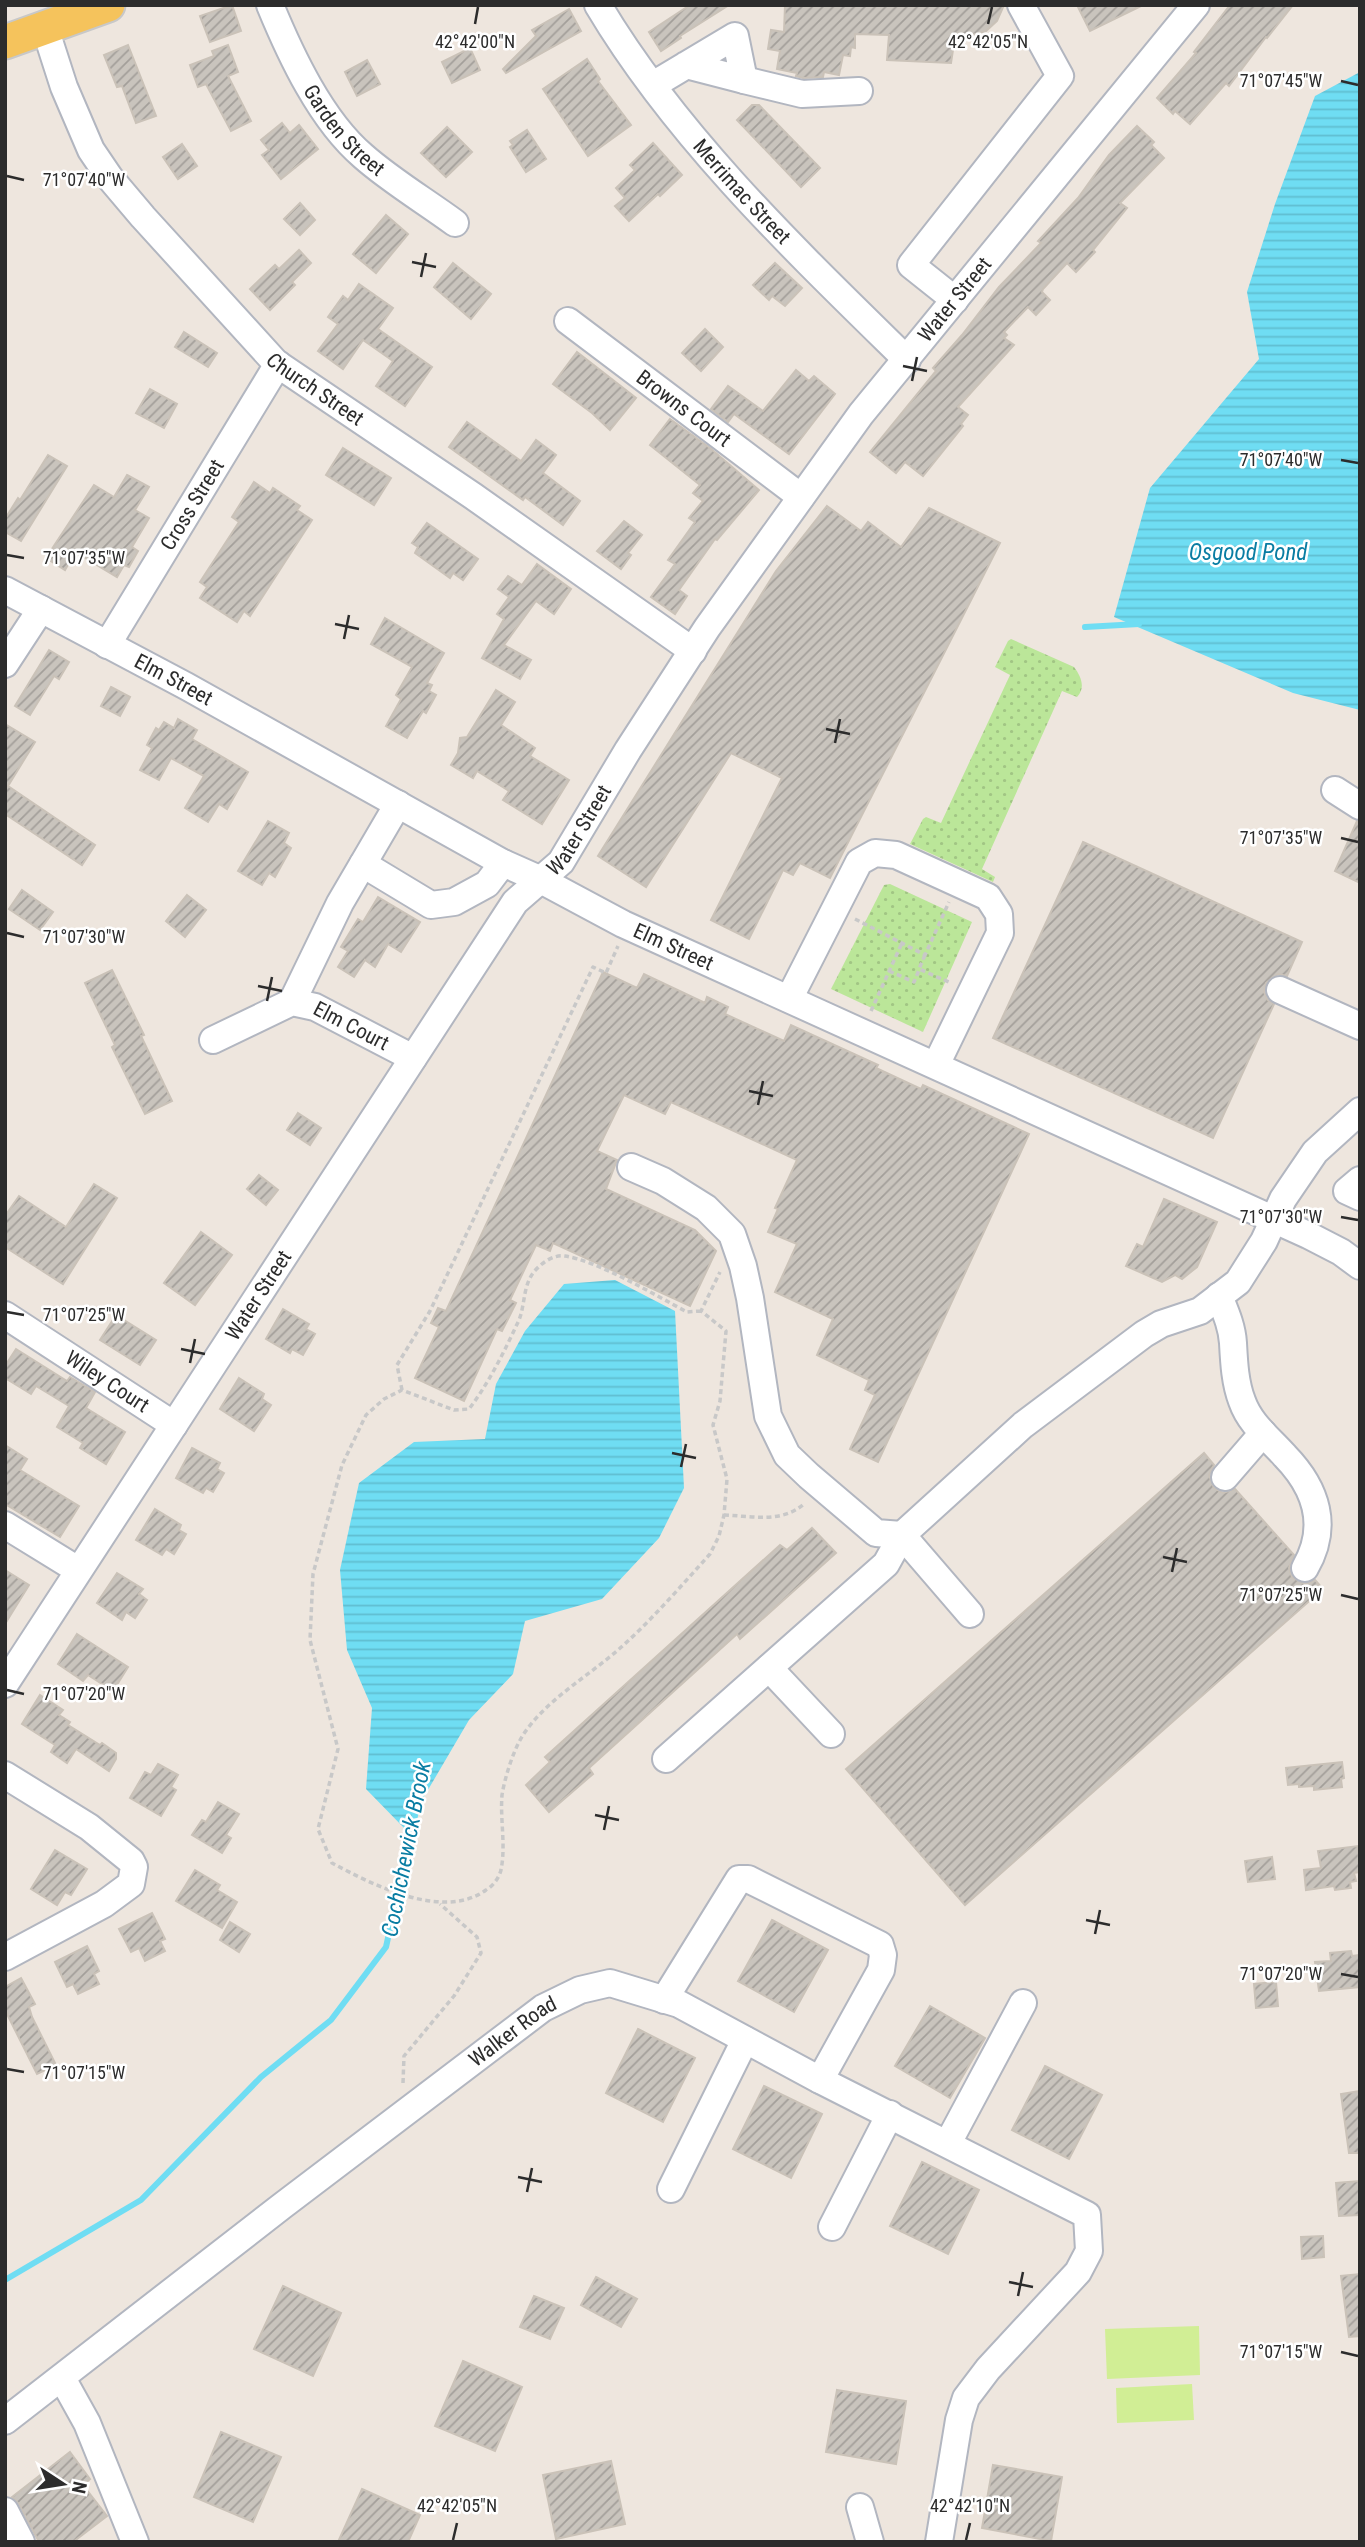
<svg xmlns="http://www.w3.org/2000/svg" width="1365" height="2547" font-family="'Roboto Condensed',sans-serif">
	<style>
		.grass { fill: url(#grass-dots) }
		.pitch { fill: #d1ee95 }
		.water { fill: url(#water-rules) }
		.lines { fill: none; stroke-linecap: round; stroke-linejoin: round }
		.stream { stroke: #6fddf3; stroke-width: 6 }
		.building { fill: url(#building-hatch); stroke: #cac2b8; stroke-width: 2 }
		.minor-casing { stroke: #b2b6c0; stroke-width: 30 }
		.major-casing { stroke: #c8c8c8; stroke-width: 37 }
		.path { stroke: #c8c8c8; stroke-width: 3.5; stroke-dasharray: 5 3.5; stroke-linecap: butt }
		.minor { stroke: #fff; stroke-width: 26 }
		.major { stroke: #f5c35c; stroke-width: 33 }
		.ticks { fill: none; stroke: #2c2c2c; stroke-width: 2.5 }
		.labels { text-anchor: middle; stroke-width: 5; stroke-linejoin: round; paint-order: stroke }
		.street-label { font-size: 21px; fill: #2c2c2c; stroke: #fff }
		.water-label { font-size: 23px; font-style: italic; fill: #097da3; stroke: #fff }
		.ticks-label { font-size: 18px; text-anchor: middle; fill: #2c2c2c; stroke: #fff; stroke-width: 5; stroke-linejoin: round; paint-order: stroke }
	</style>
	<defs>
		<pattern id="grass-dots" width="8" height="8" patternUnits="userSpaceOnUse" patternTransform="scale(1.75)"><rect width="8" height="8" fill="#bbe699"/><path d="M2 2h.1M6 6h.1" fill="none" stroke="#a1c584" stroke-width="1.8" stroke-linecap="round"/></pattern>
		<pattern id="water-rules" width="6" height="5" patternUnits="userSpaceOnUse" patternTransform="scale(1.75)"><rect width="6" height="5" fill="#6fddf3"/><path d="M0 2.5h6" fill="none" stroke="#60bed0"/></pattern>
		<pattern id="building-hatch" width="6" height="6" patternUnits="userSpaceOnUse" patternTransform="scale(1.75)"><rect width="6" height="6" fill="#c9c4bd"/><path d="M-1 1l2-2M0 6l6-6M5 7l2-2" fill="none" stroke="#a39f9a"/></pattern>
	</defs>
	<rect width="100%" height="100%" fill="#eee6de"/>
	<g class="grass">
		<path d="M1011,639l63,28c7,9 12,21 3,30l-15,-6 -80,178 13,8 -2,5 -83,-38 13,-25 3,-2 15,6 69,-148 -15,-8 13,-26z"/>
		<polygon points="890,884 972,922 923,1032 831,989 884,885"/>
	</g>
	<g class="pitch">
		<polygon points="1199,2326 1200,2375 1107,2379 1105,2329"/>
		<polygon points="1192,2384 1194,2420 1117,2423 1116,2388"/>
	</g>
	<g class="water">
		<polygon points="1360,72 1360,710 1293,693 1114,617 1150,488 1259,359 1247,292 1275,204 1315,96"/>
		<polygon points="615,1280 675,1311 684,1488 659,1538 602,1599 525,1621 513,1674 469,1720 405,1829 366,1789 372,1708 347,1650 340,1570 359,1483 414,1442 485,1439 496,1384 525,1331 564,1284"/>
	</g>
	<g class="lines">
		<g class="stream">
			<polyline points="1085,627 1139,624"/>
			<polyline points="5,2280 141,2200 261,2077 331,2020 386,1947 418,1802"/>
		</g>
	</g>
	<g class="building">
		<polygon points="232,5 241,31 210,42 200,16"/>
		<polygon points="690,5 729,5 680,36 681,38 661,51 649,32"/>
		<polygon points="785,5 1004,5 997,21 986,31 962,38 955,37 951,63 887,60 889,35 855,34 855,48 851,47 850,56 843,55 839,75 824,72 823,77 803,78 796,76 797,73 777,69 780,51 768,49 771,30 784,32"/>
		<polygon points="1077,5 1143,5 1090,31"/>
		<polygon points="1230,5 1293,5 1267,38 1266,37 1229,86 1226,83 1190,124 1175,111 1173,114 1157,98 1196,53 1194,52"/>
		<polygon points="569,9 581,31 506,73 503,69 536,36 532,30"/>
		<polygon points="128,45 156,116 136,123 122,86 117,87 104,55"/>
		<polygon points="228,45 238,72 228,76 251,121 231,131 206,84 198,87 190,65 214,56 212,51"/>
		<polygon points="470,48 480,70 452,83 442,62"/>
		<polygon points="587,59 600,79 598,81 631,125 588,156 543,89"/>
		<polygon points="367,60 380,84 357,96 345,72"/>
		<polygon points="752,105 759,105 820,168 801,187 737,120"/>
		<polygon points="282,123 290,133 299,125 318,149 281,179 262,155 269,150 261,140"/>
		<polygon points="1137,126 1154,142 1151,145 1164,158 1120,203 1127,208 1093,250 1095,252 1076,272 1067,263 1043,289 1042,292 1050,300 1036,315 1028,307 1004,332 1007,335 1004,338 1014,345 958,407 968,415 961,424 963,426 923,476 905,462 896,473 870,452 936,371 933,368 962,335 999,287 1041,243 1038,241 1078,198 1109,155"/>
		<polygon points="447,127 472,152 446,177 421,153"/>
		<polygon points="527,130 546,159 526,172 510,147 513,145 510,141"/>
		<polygon points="653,143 682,175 660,196 658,194 629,221 615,206 625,198 616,188 635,170 630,165"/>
		<polygon points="182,144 197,166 178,179 163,157"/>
		<polygon points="300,203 315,220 300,235 284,219"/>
		<polygon points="386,215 408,234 376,273 353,254"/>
		<polygon points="299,250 311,263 292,282 295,285 270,310 250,289 275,265 279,269"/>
		<polygon points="453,263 491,294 471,319 434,287"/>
		<polygon points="775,263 802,288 785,306 772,296 769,300 753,285"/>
		<polygon points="359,284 393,308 378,329 432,367 405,406 376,386 393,361 363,340 343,369 318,351 338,324 328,317 343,296 348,300"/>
		<polygon points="705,329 723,347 701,371 682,353"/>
		<polygon points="184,332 217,353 208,367 175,347"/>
		<polygon points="577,352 636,398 610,430 592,413 553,384"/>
		<polygon points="796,370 809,381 814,376 835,394 789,454 734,414 728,422 711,409 728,386 763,411"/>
		<polygon points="150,389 177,404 164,428 136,413"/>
		<polygon points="670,419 710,448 759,490 717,540 715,539 679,590 687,596 675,614 651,597 675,564 668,560 695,522 689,518 703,501 693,493 700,485 650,445"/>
		<polygon points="467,422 521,461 536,440 556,455 543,473 580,501 563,525 525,497 523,500 449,447"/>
		<polygon points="343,448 391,478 374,505 326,475"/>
		<polygon points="48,455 67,466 21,541 5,532 5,519 18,498 20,500"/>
		<polygon points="127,475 149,487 135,510 149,518 132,547 138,551 129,567 124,565 117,577 75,552 65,570 46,558 94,485 114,497"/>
		<polygon points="254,482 270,493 273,488 300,506 297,510 312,520 250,616 244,611 237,622 200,598 207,587 200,582 239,522 232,517"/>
		<polygon points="827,506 861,531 868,522 901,547 929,508 1000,543 830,878 800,863 793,875 783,870 749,939 711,920 782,778 731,753 646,887 598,856 776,571"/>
		<polygon points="624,521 642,535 628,553 631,555 621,569 597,551"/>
		<polygon points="427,523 478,559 463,580 453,573 450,578 415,553 418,547 412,543"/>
		<polygon points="537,564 571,589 554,614 536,601 504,645 531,660 520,679 482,658 504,619 497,614 509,597 498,589 508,576 522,585"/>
		<polygon points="385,618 444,653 427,683 432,685 429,691 436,695 426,713 423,711 407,738 386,726 401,699 396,695 412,667 371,644"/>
		<polygon points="49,650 69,662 59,679 54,676 30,715 15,706"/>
		<polygon points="111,687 130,697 120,716 101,706"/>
		<polygon points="496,690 515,702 501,725 535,748 530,756 569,780 542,824 503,800 509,791 477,771 473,778 451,765 458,753 460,738 467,737"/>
		<polygon points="178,719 197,730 192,739 248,772 227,809 219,804 208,822 185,808 204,776 171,758 159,780 140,770 152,748 147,745 156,728 159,730 164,722 174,728"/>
		<polygon points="5,724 35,742 8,786 95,845 82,865 5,814"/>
		<polygon points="268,821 289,833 284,843 291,848 275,877 269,873 262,885 238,871"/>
		<polygon points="1357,821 1360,822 1360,883 1335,871"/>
		<polygon points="1083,842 1302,942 1287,976 1278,974 1266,983 1264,992 1268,1000 1274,1004 1213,1138 993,1038"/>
		<polygon points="22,890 53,912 40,930 9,909"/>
		<polygon points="187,895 206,910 185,937 166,921"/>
		<polygon points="378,897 420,922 401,952 388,944 375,967 365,960 354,977 338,967 348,951 341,947 358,919 363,922"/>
		<polygon points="112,970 144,1035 141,1036 172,1101 145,1114 112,1047 115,1045 85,983"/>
		<polygon points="603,972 637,988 644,974 705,1003 707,997 728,1007 725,1014 784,1041 791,1025 878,1065 876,1068 921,1089 923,1085 1029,1134 878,1462 850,1449 875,1395 865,1390 869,1380 817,1355 833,1319 775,1292 797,1244 768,1232 778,1209 775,1208 797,1160 671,1102 665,1114 624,1095 597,1151 617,1160 606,1189 695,1230 716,1251 690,1306 553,1243 550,1251 536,1245 510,1300 516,1303 502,1331 497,1329 464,1401 415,1378 439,1327 431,1323 438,1308 446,1311"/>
		<polygon points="298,1113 321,1128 310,1145 287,1130"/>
		<polygon points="259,1175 278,1190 266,1205 247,1189"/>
		<polygon points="94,1184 117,1198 63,1284 5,1247 5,1216 19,1196 66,1227"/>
		<polygon points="1164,1199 1217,1222 1197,1267 1182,1279 1175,1275 1162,1282 1126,1266 1137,1244 1143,1247"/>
		<polygon points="201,1232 232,1255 195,1305 164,1283"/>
		<polygon points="283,1309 309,1324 306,1329 315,1334 303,1355 292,1349 290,1353 266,1339"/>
		<polygon points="116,1315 156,1340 140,1365 100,1340"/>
		<polygon points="16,1349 67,1381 70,1377 95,1392 86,1408 125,1432 106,1464 80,1448 83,1443 57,1427 69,1406 36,1386 31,1394 5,1378 5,1366"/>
		<polygon points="239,1378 264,1394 262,1399 271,1405 254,1431 220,1409"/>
		<polygon points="5,1445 27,1459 20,1470 79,1506 60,1537 5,1504"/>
		<polygon points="192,1448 220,1463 217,1469 224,1473 213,1492 206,1488 203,1493 176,1478"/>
		<polygon points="1204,1453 1214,1465 1209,1475 1214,1488 1223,1493 1235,1489 1294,1555 1289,1568 1292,1577 1305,1584 1315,1580 1323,1589 965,1905 846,1769"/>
		<polygon points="155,1509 181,1525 179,1530 186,1534 174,1554 166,1549 162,1555 136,1540"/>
		<polygon points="812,1528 836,1553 740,1639 737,1634 589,1768 593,1774 549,1812 526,1785 550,1762 545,1757 780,1545 787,1550"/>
		<polygon points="5,1570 29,1585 5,1624"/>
		<polygon points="117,1573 143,1589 139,1594 147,1600 135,1618 126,1612 122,1620 97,1603"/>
		<polygon points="77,1634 128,1667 113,1691 88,1675 83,1681 58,1664"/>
		<polygon points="40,1695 63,1710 59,1715 70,1722 68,1725 100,1745 102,1743 116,1753 116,1759 109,1771 76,1749 67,1763 51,1752 55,1745 22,1724"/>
		<polygon points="1342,1762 1344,1778 1341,1779 1342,1787 1314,1790 1314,1786 1299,1787 1299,1784 1288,1785 1286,1768"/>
		<polygon points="158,1764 178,1775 171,1787 176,1790 161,1816 130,1798 145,1772 151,1775"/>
		<polygon points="218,1802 239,1814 226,1835 231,1838 222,1853 192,1835 202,1820 206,1822"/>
		<polygon points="1358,1846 1360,1872 1354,1873 1356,1881 1350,1882 1351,1888 1335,1890 1334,1886 1306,1890 1304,1870 1321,1868 1318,1851"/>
		<polygon points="55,1850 87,1869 71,1895 65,1892 57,1905 31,1889"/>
		<polygon points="1272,1857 1275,1879 1248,1882 1245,1861"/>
		<polygon points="195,1870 220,1885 217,1890 237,1902 222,1928 176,1901"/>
		<polygon points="152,1913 165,1939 160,1941 165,1951 145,1961 139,1948 131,1952 119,1929"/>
		<polygon points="772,1920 828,1950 794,2012 738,1981"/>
		<polygon points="230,1922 250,1934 239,1952 220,1940"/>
		<polygon points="87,1946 99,1971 94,1974 99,1984 78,1994 73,1984 67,1987 55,1962"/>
		<polygon points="1351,1951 1352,1956 1360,1955 1360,1987 1319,1991 1315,1962 1331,1961 1330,1953"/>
		<polygon points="21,1978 35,2004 29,2007 32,2017 56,2065 37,2074 5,2010 5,1987"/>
		<polygon points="1276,1982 1278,2006 1256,2008 1254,1984"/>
		<polygon points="930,2006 985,2038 950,2098 895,2066"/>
		<polygon points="638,2029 695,2058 663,2122 606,2093"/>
		<polygon points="1045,2066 1102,2095 1069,2159 1012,2130"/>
		<polygon points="764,2086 822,2114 791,2178 733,2149"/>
		<polygon points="1360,2091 1360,2153 1349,2153 1341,2094"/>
		<polygon points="922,2162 979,2190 948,2254 890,2226"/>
		<polygon points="1360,2181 1360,2215 1339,2216 1336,2183"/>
		<polygon points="1323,2236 1324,2257 1302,2259 1301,2237"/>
		<polygon points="1360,2274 1360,2336 1349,2337 1341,2276"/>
		<polygon points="596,2277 637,2299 621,2327 581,2305"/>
		<polygon points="283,2286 341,2313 313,2376 254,2349"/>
		<polygon points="534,2296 564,2308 550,2339 520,2327"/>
		<polygon points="463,2361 522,2387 495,2451 435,2426"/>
		<polygon points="837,2390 906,2401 896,2464 826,2452"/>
		<polygon points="221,2432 281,2457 253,2522 194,2497"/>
		<polygon points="70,2452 90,2479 83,2485 107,2516 73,2542 39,2542 19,2504 12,2497"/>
		<polygon points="611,2461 625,2524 556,2539 543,2475"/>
		<polygon points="993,2465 1062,2477 1051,2541 982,2528"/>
		<polygon points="362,2489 420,2515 408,2542 338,2542"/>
	</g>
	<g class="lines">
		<g class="minor-casing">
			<g id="minor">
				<path id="s1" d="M270,5c21,51 51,115 93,151 27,24 62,45 92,67"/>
				<path id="s2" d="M598,5c79,133 200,248 309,355"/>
				<path id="s3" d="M45,28l19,59 27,63 19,28 33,39 133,146 197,133 220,155"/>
				<polyline points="744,80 802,94 859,91"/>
				<polyline points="653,85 735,36 744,80 686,65"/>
				<polyline points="955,300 911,265 1060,76 1021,5"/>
				<path id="s4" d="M568,321l233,176"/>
				<path id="s5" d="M5,590l181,96 317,177 36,16 84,45 685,311 33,17 19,14"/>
				<path id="s6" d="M107,645l171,-281"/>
				<polyline points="5,664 41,609"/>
				<polyline points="1335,790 1360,806"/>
				<polyline points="363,864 431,905 454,902 487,884 503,863"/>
				<polyline points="1280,990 1360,1026"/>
				<polyline points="789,999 859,862 875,853 896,855 988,897 999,914 1000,933 936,1065"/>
				<polyline points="292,1002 340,903 398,804"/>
				<path id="s7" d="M213,1040l79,-38 23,5 98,51"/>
				<polyline points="631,1167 663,1181 706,1208 732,1234 743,1266 750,1298 768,1416 787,1455 809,1476 876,1533 902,1535 970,1614"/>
				<polyline points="1360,1180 1347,1191 1360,1197"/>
				<path d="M1219,1296c6,15 13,30 14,47 1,19 2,40 9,58 8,23 27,37 43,55 32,33 44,71 20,112"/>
				<path id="s8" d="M5,1315l169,110"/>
				<polyline points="1225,1477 1263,1433"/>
				<polyline points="5,1525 78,1570"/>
				<polyline points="769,1668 831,1734"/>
				<path id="s9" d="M5,1684l510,-782 46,-40 67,-112 79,-122 154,-214 335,-409"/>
				<polyline points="666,1759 886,1564 902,1535 1023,1425 1144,1334 1161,1324 1200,1311 1238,1282 1264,1241 1283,1199 1315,1152 1360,1111"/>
				<polyline points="5,1775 89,1827 131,1861 134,1867 131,1884 104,1904 5,1957"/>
				<polyline points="664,2000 739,1879 748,1879 880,1945 883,1955 881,1970 820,2080"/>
				<polyline points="948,2143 1023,2003"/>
				<polyline points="671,2189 745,2040"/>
				<polyline points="832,2227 890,2114"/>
				<polyline points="62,2378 87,2423 135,2542"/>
				<path id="s10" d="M5,2421l277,-215 261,-198 37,-18 30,-7 69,21 141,76 267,135 2,36 -11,21 -90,97 -22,29 -7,22 -20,122"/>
				<polyline points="860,2507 870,2542"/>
				<polyline points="5,2511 21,2542"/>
			</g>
		</g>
		<g class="major-casing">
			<polyline id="major" points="5,42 108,5"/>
		</g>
		<g class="path">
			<polyline points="855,919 925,955 949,902"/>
			<polyline points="925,955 919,969 951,983"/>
			<polyline points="889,971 914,982 919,970"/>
			<polyline points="871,1011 902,943"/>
			<path d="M701,1311l-14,1c-32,-17 -89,-51 -122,-56 -12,-2 -25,8 -32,17 -10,14 -8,32 -14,47 -14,30 -30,63 -50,89l-15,1 -52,-20 -18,9 -18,16 -24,50 -29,109 -3,66 28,109 -20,80 14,34c41,22 111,58 154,27 7,-4 13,-12 15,-20 5,-25 -1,-50 1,-75 3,-18 11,-44 21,-60 23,-35 64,-58 95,-85 33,-29 63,-64 92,-96l9,-18 5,-21 3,-36 -14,-54 7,-24 6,-70 -25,-20 19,-39"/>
			<polyline points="402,1390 397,1365 430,1311 593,967 606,973 618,946"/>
			<path d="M724,1515c28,1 58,9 81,-12"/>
			<polyline points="403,2083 404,2056 454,1996 481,1953 477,1937 440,1904"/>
		</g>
		<use href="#minor" class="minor"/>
		<use href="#major" class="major"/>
	</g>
	<path class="ticks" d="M475,24l3,-17M988,24l4,-17M1341,81l17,4M7,176l17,4M412,262l24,5M421,277l5,-24M903,366l24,5M912,381l5,-24M1341,460l17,3M7,555l17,3M335,624l24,5M344,639l5,-24M826,729l24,5M835,743l5,-24M1341,838l17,4M7,933l17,4M258,986l24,5M267,1001l5,-24M749,1091l24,5M758,1105l5,-24M1341,1217l17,3M7,1312l17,3M181,1349l24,5M190,1363l5,-24M672,1453l24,5M681,1467l5,-23M1163,1557l24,5M1172,1572l5,-24M1341,1595l17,4M7,1690l17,4M595,1815l24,5M604,1830l5,-24M1086,1920l24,5M1095,1934l5,-24M1341,1974l17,3M7,2069l17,3M518,2177l24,5M527,2192l5,-24M1009,2282l24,5M1018,2296l5,-24M1341,2352l17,4M453,2540l4,-17M966,2540l4,-17"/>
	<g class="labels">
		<g class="street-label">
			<text dy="7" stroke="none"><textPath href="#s1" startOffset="147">Garden Street</textPath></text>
			<text dy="7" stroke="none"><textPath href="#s2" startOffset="236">Merrimac Street</textPath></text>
			<text dy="7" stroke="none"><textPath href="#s9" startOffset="1682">Water Street</textPath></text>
			<text dy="7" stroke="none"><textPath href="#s3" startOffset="460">Church Street</textPath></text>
			<text dy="7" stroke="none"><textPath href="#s4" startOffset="145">Browns Court</textPath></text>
			<text dy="7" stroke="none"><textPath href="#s6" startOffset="164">Cross Street</textPath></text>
			<text dy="7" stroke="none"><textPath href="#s5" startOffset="191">Elm Street</textPath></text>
			<text dy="7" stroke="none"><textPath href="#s9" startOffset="1031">Water Street</textPath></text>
			<text dy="7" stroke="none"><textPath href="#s5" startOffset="758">Elm Street</textPath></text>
			<text dy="7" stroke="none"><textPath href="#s7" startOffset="152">Elm Court</textPath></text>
			<text dy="7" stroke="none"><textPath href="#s9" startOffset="464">Water Street</textPath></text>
			<text dy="7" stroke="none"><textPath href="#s8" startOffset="122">Wiley Court</textPath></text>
			<text dy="7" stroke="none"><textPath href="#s10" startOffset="640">Walker Road</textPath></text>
		</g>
		<g class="water-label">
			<text x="1248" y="560">Osgood Pond</text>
			<text transform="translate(406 1849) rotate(-79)" y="8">Cochichewick Brook</text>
		</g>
	</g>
	<g class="ticks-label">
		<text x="475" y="48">42°42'00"N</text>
		<text x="988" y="48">42°42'05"N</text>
		<text x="1281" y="87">71°07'45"W</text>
		<text x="84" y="186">71°07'40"W</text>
		<text x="1281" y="466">71°07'40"W</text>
		<text x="84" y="564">71°07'35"W</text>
		<text x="1281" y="844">71°07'35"W</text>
		<text x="84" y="943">71°07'30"W</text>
		<text x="1281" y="1223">71°07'30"W</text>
		<text x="84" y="1321">71°07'25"W</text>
		<text x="1281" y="1601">71°07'25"W</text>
		<text x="84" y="1700">71°07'20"W</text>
		<text x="1281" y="1980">71°07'20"W</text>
		<text x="84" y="2079">71°07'15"W</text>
		<text x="1281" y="2358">71°07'15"W</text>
		<text x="457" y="2512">42°42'05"N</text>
		<text x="970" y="2512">42°42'10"N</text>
	</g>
	<rect width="1365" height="2547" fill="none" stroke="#2c2c2c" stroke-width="14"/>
	<g transform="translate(63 2484) rotate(102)" stroke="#ffffff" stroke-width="5" paint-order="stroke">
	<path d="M0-5L12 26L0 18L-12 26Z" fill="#2c2c2c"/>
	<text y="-10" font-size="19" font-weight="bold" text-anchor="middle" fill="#2c2c2c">N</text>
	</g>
</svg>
